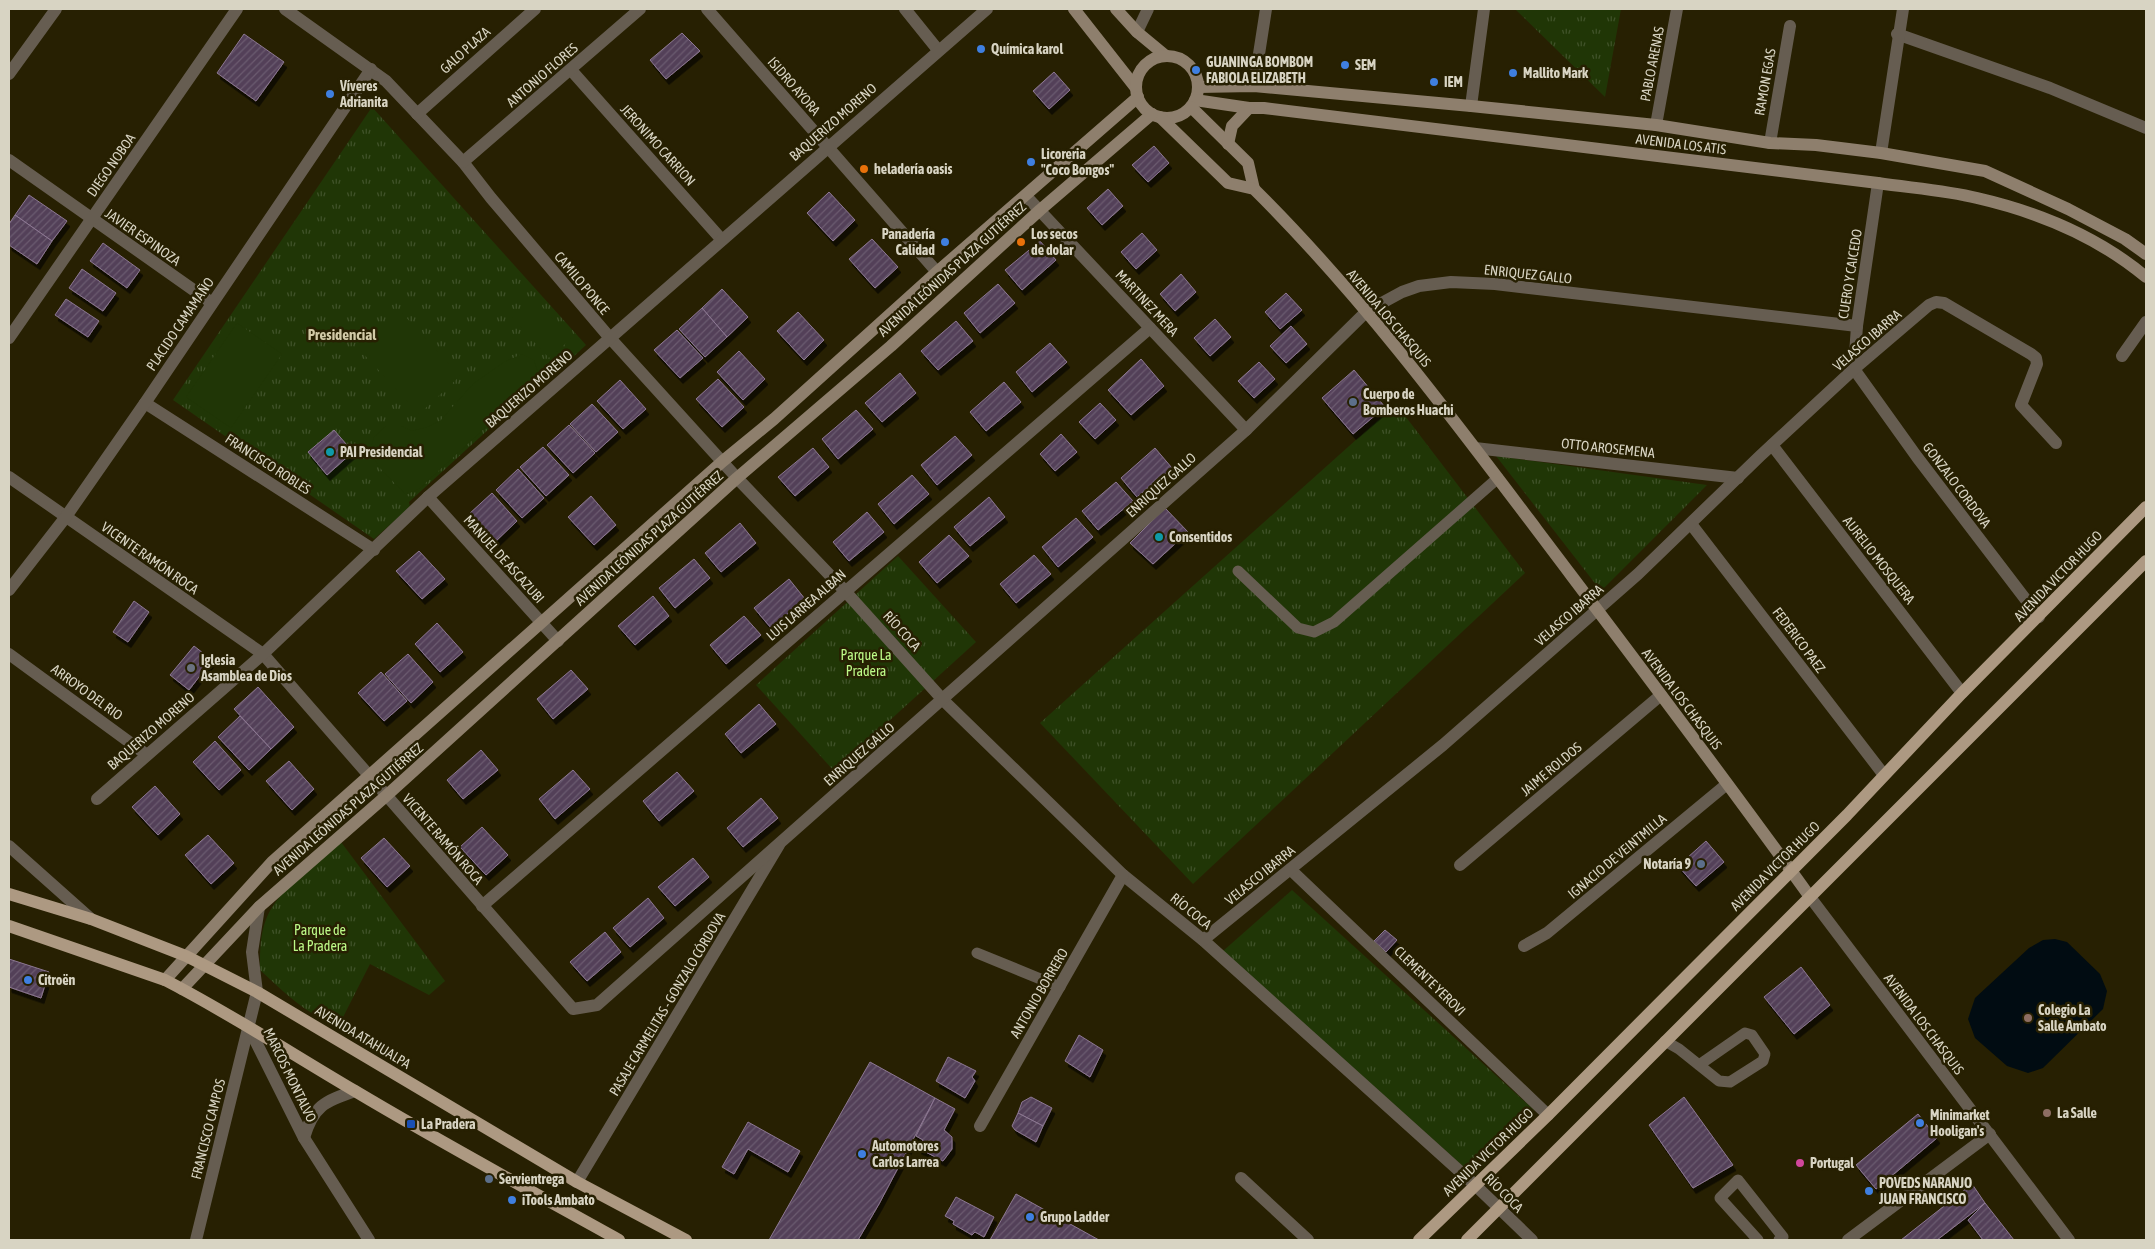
<svg xmlns="http://www.w3.org/2000/svg" width="2155" height="1249" font-family="'Asap Condensed',sans-serif">
	<style>
		.grass { fill: url(#grass-tufts) }
		.pitch { fill: #203606 }
		.water { fill: #010c12 }
		.building { fill: url(#building-hatch); stroke: #8d7893; filter: url(#shadow) }
		.lines { fill: none; stroke-linecap: round; stroke-linejoin: round }
		.service { stroke: #665d51; stroke-width: 11 }
		.pedestrian { stroke: #665d51; stroke-width: 12 }
		.minor { stroke: #665d51; stroke-width: 12 }
		.tertiary { stroke: #665d51; stroke-width: 12 }
		.secondary { stroke: #8e7f6d; stroke-width: 12 }
		.primary { stroke: #ad9982; stroke-width: 12 }
		.shop-dot { fill: #3f7fe0; stroke: #272002; stroke-width: 2 }
		.food-dot { fill: #e8710a; stroke: #272002; stroke-width: 2 }
		.service-dot { fill: #5c6f8a; stroke: #272002; stroke-width: 2 }
		.culture-dot { fill: #0f9aa8; stroke: #272002; stroke-width: 2 }
		.worship-dot { fill: #6b7280; stroke: #272002; stroke-width: 2 }
		.education-dot { fill: #8d6e63; stroke: #272002; stroke-width: 2 }
		.transit-dot { fill: #1a4fb4; stroke: #272002; stroke-width: 2 }
		.hotel-dot { fill: #d1479c; stroke: #272002; stroke-width: 2 }
		.labels { text-anchor: middle; stroke-width: 5; stroke-linejoin: round; paint-order: stroke }
		.poi-label { font-size: 14px; font-weight: bold; fill: #d8d4c3; stroke: #272002; text-anchor: start }
		.street-label { font-size: 14px; fill: #d8d4c3; stroke: #272002 }
		.park-label { font-size: 14px; fill: #bdfa88; stroke: #272002 }
		.neighbourhood-label { font-size: 15px; font-weight: bold; fill: #d2caa7; stroke: #272002 }
	</style>
	<defs>
		<pattern id="grass-tufts" width="24" height="20" patternUnits="userSpaceOnUse" patternTransform="scale(1.25)"><rect width="24" height="20" fill="#203606"/><path d="M3 7l-1-3M5 7V3M7 7l1-3M15 17l-1-3M17 17v-4M19 17l1-3" fill="none" stroke="#405229"/></pattern>
		<pattern id="building-hatch" width="6" height="6" patternUnits="userSpaceOnUse" patternTransform="scale(1.25)"><rect width="6" height="6" fill="#534059"/><path d="M-1 1l2-2M0 6l6-6M5 7l2-2" fill="none" stroke="#6b5b6f"/></pattern>
		<filter id="shadow"><feDropShadow dx="3" dy="5.5" stdDeviation="0" flood-color="#0009"/></filter>
	</defs>
	<rect width="100%" height="100%" fill="#272002"/>
	<g class="grass">
		<polygon points="1515,9 1621,9 1605,97"/>
		<polygon points="372,107 586,345 554,375 549,374 409,502 410,507 374,539 173,400"/>
		<polygon points="1396,404 1525,573 1193,884 1040,723"/>
		<polygon points="1496,456 1707,485 1601,591"/>
		<polygon points="898,556 976,642 834,771 756,685"/>
		<path d="M341,842l104,139 -16,14 -59,-31 -32,63c-34,-15 -51,-32 -78,-57 0,-22 0,-45 13,-64 14,-22 47,-46 68,-64z"/>
		<polygon points="1292,890 1534,1110 1474,1176 1223,951"/>
	</g>
	<g class="pitch">
		<polygon points="533,297 571,339 549,358 512,317"/>
		<polygon points="402,313 460,376 419,414 361,351"/>
		<polygon points="237,323 282,354 231,428 186,397"/>
		<polygon points="522,354 534,360 538,373 528,388 420,488 406,495 379,467 370,451 374,437 386,426 401,426 412,431 427,427 440,421 473,384 504,362"/>
	</g>
	<polygon class="water" points="2055,939 2067,942 2100,974 2107,991 2103,1009 2043,1068 2028,1073 2007,1066 1975,1038 1968,1019 1975,998 2029,948 2043,940"/>
	<g class="building">
		<polygon points="682,33 700,51 666,79 650,60"/>
		<polygon points="244,34 284,62 256,101 217,73"/>
		<polygon points="1054,72 1070,90 1049,109 1033,91"/>
		<polygon points="1154,146 1169,163 1148,182 1132,165"/>
		<polygon points="1108,189 1123,206 1102,225 1087,208"/>
		<polygon points="829,192 855,220 833,241 807,213"/>
		<polygon points="29,195 67,221 52,241 15,215"/>
		<polygon points="15,215 52,241 37,264 9,245 9,224"/>
		<polygon points="1142,233 1157,250 1136,269 1121,252"/>
		<polygon points="872,239 898,267 875,288 849,259"/>
		<polygon points="1040,241 1056,260 1022,290 1005,270"/>
		<polygon points="103,243 140,270 127,288 90,261"/>
		<polygon points="82,269 116,293 103,311 69,288"/>
		<polygon points="1181,274 1196,292 1175,311 1160,294"/>
		<polygon points="998,284 1015,303 980,333 964,313"/>
		<polygon points="722,289 748,317 727,337 702,308"/>
		<polygon points="1286,293 1302,310 1280,329 1265,312"/>
		<polygon points="66,299 99,321 88,337 55,315"/>
		<polygon points="702,308 727,337 705,357 679,329"/>
		<polygon points="798,312 824,340 804,360 777,331"/>
		<polygon points="1215,319 1231,337 1210,356 1194,338"/>
		<polygon points="956,321 973,341 938,370 921,351"/>
		<polygon points="1291,326 1307,344 1286,363 1270,346"/>
		<polygon points="677,330 703,358 680,378 654,350"/>
		<polygon points="1050,343 1067,362 1032,392 1016,372"/>
		<polygon points="739,351 765,379 743,400 717,372"/>
		<polygon points="1141,359 1164,386 1131,415 1108,390"/>
		<polygon points="1259,362 1275,379 1254,398 1238,381"/>
		<polygon points="1354,370 1385,407 1353,434 1322,398"/>
		<polygon points="900,373 916,393 882,422 865,403"/>
		<polygon points="718,379 744,407 722,427 696,399"/>
		<polygon points="620,380 646,409 623,429 597,401"/>
		<polygon points="1004,382 1021,402 986,431 970,412"/>
		<polygon points="1100,403 1116,420 1095,439 1079,422"/>
		<polygon points="592,404 618,432 596,452 570,424"/>
		<polygon points="856,410 873,429 838,459 822,439"/>
		<polygon points="569,425 595,453 573,473 547,445"/>
		<polygon points="334,430 353,452 327,475 308,452"/>
		<polygon points="1061,434 1077,452 1055,471 1040,454"/>
		<polygon points="955,436 972,455 937,485 921,465"/>
		<polygon points="543,447 569,475 546,496 520,467"/>
		<polygon points="813,448 829,467 795,496 778,477"/>
		<polygon points="1155,448 1172,468 1137,497 1121,478"/>
		<polygon points="518,469 544,498 522,518 496,490"/>
		<polygon points="912,475 929,494 894,524 878,504"/>
		<polygon points="1116,482 1133,501 1098,530 1082,511"/>
		<polygon points="492,493 517,521 495,542 469,514"/>
		<polygon points="591,496 616,525 594,545 568,517"/>
		<polygon points="989,497 1005,517 970,546 954,527"/>
		<polygon points="1165,508 1188,532 1153,564 1130,543"/>
		<polygon points="867,512 884,532 849,561 833,542"/>
		<polygon points="1076,518 1093,537 1058,567 1042,547"/>
		<polygon points="740,523 756,543 721,572 705,553"/>
		<polygon points="949,535 969,556 937,583 919,562"/>
		<polygon points="419,551 445,579 422,599 396,571"/>
		<polygon points="1034,555 1051,574 1016,603 1000,584"/>
		<polygon points="694,559 710,578 675,608 659,588"/>
		<polygon points="789,579 805,599 771,628 754,608"/>
		<polygon points="653,596 669,616 635,645 618,626"/>
		<polygon points="134,601 149,612 128,642 113,632"/>
		<polygon points="744,616 761,635 726,664 710,645"/>
		<polygon points="437,623 463,652 440,672 415,644"/>
		<polygon points="194,646 212,660 189,690 170,675"/>
		<polygon points="408,654 433,682 411,703 385,674"/>
		<polygon points="571,670 588,689 553,719 537,699"/>
		<polygon points="381,672 407,701 384,721 358,693"/>
		<polygon points="258,687 294,727 271,749 234,709"/>
		<polygon points="759,704 776,724 741,753 725,734"/>
		<polygon points="240,716 271,749 249,770 218,737"/>
		<polygon points="215,741 241,770 219,790 193,762"/>
		<polygon points="481,750 498,770 463,799 447,780"/>
		<polygon points="289,761 314,789 292,810 266,781"/>
		<polygon points="573,770 590,789 555,819 539,799"/>
		<polygon points="677,772 694,791 659,821 643,801"/>
		<polygon points="155,786 180,814 158,835 132,807"/>
		<polygon points="761,798 778,818 743,847 727,828"/>
		<polygon points="482,827 508,855 486,875 460,847"/>
		<polygon points="208,835 234,863 211,884 185,855"/>
		<polygon points="384,838 410,866 387,887 361,858"/>
		<polygon points="1706,841 1724,862 1696,886 1678,866"/>
		<polygon points="693,858 709,877 675,906 658,887"/>
		<polygon points="648,898 664,918 630,947 613,928"/>
		<polygon points="1385,930 1397,940 1386,952 1374,941"/>
		<polygon points="605,932 621,952 587,981 570,962"/>
		<polygon points="9,959 49,972 41,998 9,987"/>
		<polygon points="1801,967 1830,1005 1794,1034 1764,997"/>
		<polygon points="1079,1035 1103,1050 1090,1077 1065,1061"/>
		<polygon points="948,1057 976,1071 972,1077 975,1081 965,1098 936,1081"/>
		<polygon points="870,1062 935,1098 879,1204 858,1240 769,1240"/>
		<polygon points="1031,1097 1052,1108 1043,1126 1018,1113 1022,1102"/>
		<polygon points="1684,1097 1733,1165 1693,1188 1649,1125"/>
		<polygon points="935,1098 955,1109 944,1130 952,1137 952,1149 943,1161 918,1148 923,1140 916,1136"/>
		<polygon points="1018,1113 1043,1126 1036,1142 1015,1130 1012,1126"/>
		<polygon points="1918,1114 1937,1138 1876,1189 1856,1165"/>
		<polygon points="748,1122 800,1151 788,1172 748,1149 734,1174 722,1167"/>
		<polygon points="1972,1184 1985,1203 1937,1240 1901,1240"/>
		<polygon points="1016,1194 1099,1240 990,1240"/>
		<polygon points="956,1197 994,1217 984,1237 975,1232 972,1235 953,1224 954,1221 945,1216"/>
		<polygon points="1985,1203 2014,1240 1983,1240 1968,1220"/>
	</g>
	<g class="lines">
		<g class="service">
			<polyline points="1238,571 1298,628 1314,632 1334,622 1498,478"/>
			<polyline points="977,953 1060,987"/>
			<polyline points="1665,1041 1679,1049 1719,1081 1730,1082 1763,1061 1765,1054 1752,1035 1745,1033 1699,1065"/>
			<polyline points="1758,1240 1720,1198 1738,1180 1783,1237 1779,1240"/>
		</g>
		<polyline class="pedestrian" points="577,1182 779,845"/>
		<g class="minor">
			<polyline points="285,9 386,81 463,162 491,198 610,338 737,478 845,591 943,700 1123,875 1203,940 1475,1185 1532,1240"/>
			<polyline points="707,9 937,272"/>
			<polyline points="905,9 938,50"/>
			<polyline points="1137,32 1148,9"/>
			<polyline points="1897,34 2050,88 2146,128"/>
			<polyline points="571,70 722,240"/>
			<polyline points="9,74 56,9"/>
			<polyline points="1254,86 1266,9"/>
			<polyline points="1471,106 1484,9"/>
			<polyline points="417,114 535,9"/>
			<polyline points="1656,125 1677,9"/>
			<polyline points="1770,143 1790,26"/>
			<polyline points="1881,153 1903,9"/>
			<polyline points="9,160 212,303"/>
			<polyline points="463,162 640,9"/>
			<polyline points="1878,183 1857,326 1854,369 1917,457 2039,617"/>
			<polyline points="1026,196 1246,430"/>
			<polyline points="9,338 237,9"/>
			<polyline points="2122,356 2146,322"/>
			<polyline points="145,403 374,550"/>
			<polyline points="1772,445 1962,693"/>
			<polyline points="1475,448 1738,478"/>
			<polyline points="9,477 263,654 573,1009 597,1005 1246,430 1367,311 1402,292 1419,286 1451,282 1495,284 1857,326"/>
			<polyline points="428,497 558,641"/>
			<polyline points="1691,524 1884,775"/>
			<polyline points="9,590 65,518 145,403 371,69"/>
			<polyline points="9,654 147,755"/>
			<polyline points="97,799 263,654 428,497 987,9"/>
			<polyline points="1460,865 1661,695"/>
			<polyline points="1291,870 1548,1115"/>
			<polyline points="482,906 1150,328"/>
			<polyline points="1203,940 1443,745 1638,574 1760,456 1854,369 1929,305 1936,302 1944,303 2031,354 2036,358 2037,364 2021,405 2056,443"/>
			<polyline points="1524,946 1547,933 1727,784"/>
			<polyline points="248,1026 304,1138 369,1240"/>
			<polyline points="980,1126 1123,875"/>
			<path d="M304,1138c9,-32 21,-37 51,-47"/>
			<polyline points="1241,1178 1308,1240"/>
			<polyline points="196,1240 257,992 252,952 259,907"/>
			<polyline points="1848,1240 1990,1134"/>
		</g>
		<g class="tertiary">
			<polyline points="9,846 91,919"/>
			<polyline points="1810,897 2069,1240"/>
		</g>
		<g class="secondary">
			<polyline points="1074,9 1136,88"/>
			<polyline points="1116,9 1137,32 1166,56"/>
			<circle cx="1167" cy="87" r="31"/>
			<polyline points="1198,87 1254,86 1471,106 1656,125 1770,143 1816,145 1881,153 1985,171 2068,209 2125,239 2146,254"/>
			<path d="M1195,100l54,8h15l614,75c33,5 67,7 99,15 61,14 121,39 169,79"/>
			<polyline points="1191,107 1248,163 1254,189"/>
			<path d="M1160,117l68,66 26,6c105,104 194,223 283,341 92,122 184,243 273,367"/>
			<polyline points="1228,144 1232,126 1249,108"/>
			<polyline points="165,980 272,862 723,461 774,419 937,272 1138,97"/>
			<polyline points="182,989 259,907 386,796 737,478 891,346 1040,210 1152,114"/>
		</g>
		<g class="primary">
			<polyline points="9,894 91,919 186,956 257,992 577,1182 686,1240"/>
			<path d="M9,926l156,54c66,34 127,74 190,111 87,52 176,100 264,149"/>
			<polyline points="1419,1240 1548,1115 1847,815 1962,693 2146,507"/>
			<polyline points="1467,1240 2146,561"/>
		</g>
	</g>
	<g class="shop-dot">
		<circle cx="981" cy="49" r="5"/>
		<circle cx="1345" cy="65" r="5"/>
		<circle cx="1196" cy="70" r="5"/>
		<circle cx="1513" cy="73" r="5"/>
		<circle cx="1434" cy="82" r="5"/>
		<circle cx="330" cy="94" r="5"/>
		<circle cx="1031" cy="162" r="5"/>
		<circle cx="945" cy="242" r="5"/>
		<circle cx="28" cy="980" r="5"/>
		<circle cx="1920" cy="1123" r="5"/>
		<circle cx="862" cy="1154" r="5"/>
		<circle cx="1869" cy="1191" r="5"/>
		<circle cx="512" cy="1200" r="5"/>
		<circle cx="1030" cy="1217" r="5"/>
	</g>
	<g class="food-dot">
		<circle cx="864" cy="169" r="5"/>
		<circle cx="1021" cy="242" r="5"/>
	</g>
	<g class="service-dot">
		<circle cx="1353" cy="402" r="5"/>
		<circle cx="1701" cy="864" r="5"/>
		<circle cx="489" cy="1179" r="5"/>
	</g>
	<g class="culture-dot">
		<circle cx="330" cy="452" r="5"/>
		<circle cx="1159" cy="537" r="5"/>
	</g>
	<circle class="worship-dot" cx="191" cy="668" r="5"/>
	<g class="education-dot">
		<circle cx="2028" cy="1018" r="5"/>
		<circle cx="2047" cy="1113" r="5"/>
	</g>
	<rect class="transit-dot" x="406" y="1119" width="10" height="10" rx="2.5"/>
	<circle class="hotel-dot" cx="1800" cy="1163" r="5"/>
	<g class="labels">
		<g class="poi-label">
			<text x="991" y="54">Química karol</text>
			<text x="1206" y="67">GUANINGA BOMBOM<tspan x="1206" dy="16">FABIOLA ELIZABETH</tspan></text>
			<text x="1355" y="70">SEM</text>
			<text x="1523" y="78">Mallito Mark</text>
			<text x="1444" y="87">IEM</text>
			<text x="340" y="91">Víveres<tspan x="340" dy="16">Adrianita</tspan></text>
			<text x="1041" y="159">Licoreria<tspan x="1041" dy="16">"Coco Bongos"</tspan></text>
			<text x="874" y="174">heladería oasis</text>
			<text x="935" y="239" text-anchor="end">Panadería<tspan x="935" dy="16">Calidad</tspan></text>
			<text x="1031" y="239">Los secos<tspan x="1031" dy="16">de dolar</tspan></text>
			<text x="1363" y="399">Cuerpo de<tspan x="1363" dy="16">Bomberos Huachi</tspan></text>
			<text x="340" y="457">PAI Presidencial</text>
			<text x="1169" y="542">Consentidos</text>
			<text x="201" y="665">Iglesia<tspan x="201" dy="16">Asamblea de Dios</tspan></text>
			<text x="1691" y="869" text-anchor="end">Notaría 9</text>
			<text x="38" y="985">Citroën</text>
			<text x="2038" y="1015">Colegio La<tspan x="2038" dy="16">Salle Ambato</tspan></text>
			<text x="2057" y="1118">La Salle</text>
			<text x="1930" y="1120">Minimarket<tspan x="1930" dy="16">Hooligan's</tspan></text>
			<text x="421" y="1129">La Pradera</text>
			<text x="872" y="1151">Automotores<tspan x="872" dy="16">Carlos Larrea</tspan></text>
			<text x="1810" y="1168">Portugal</text>
			<text x="499" y="1184">Servientrega</text>
			<text x="1879" y="1188">POVEDS NARANJO<tspan x="1879" dy="16">JUAN FRANCISCO</tspan></text>
			<text x="522" y="1205">iTools Ambato</text>
			<text x="1040" y="1222">Grupo Ladder</text>
		</g>
		<g class="street-label">
			<text transform="translate(465 50) rotate(-42)" y="5">GALO PLAZA</text>
			<text transform="translate(1652 64) rotate(-79)" y="5">PABLO ARENAS</text>
			<text transform="translate(542 75) rotate(-41)" y="5">ANTONIO FLORES</text>
			<text transform="translate(1765 82) rotate(-80)" y="5">RAMON EGAS</text>
			<text transform="translate(794 86) rotate(49)" y="5">ISIDRO AYORA</text>
			<text transform="translate(833 122) rotate(-41)" y="5">BAQUERIZO MORENO</text>
			<text transform="translate(1681 144) rotate(7)" y="5">AVENIDA LOS ATIS</text>
			<text transform="translate(658 145) rotate(48)" y="5">JERONIMO CARRION</text>
			<text transform="translate(111 165) rotate(-55)" y="5">DIEGO NOBOA</text>
			<text transform="translate(143 237) rotate(35)" y="5">JAVIER ESPINOZA</text>
			<text transform="translate(952 269) rotate(-42)" y="5">AVENIDA LEÓNIDAS PLAZA GUTIÉRREZ</text>
			<text transform="translate(1528 274) rotate(6)" y="5">ENRIQUEZ GALLO</text>
			<text transform="translate(1850 274) rotate(-81)" y="5">CUERO Y CAICEDO</text>
			<text transform="translate(582 283) rotate(50)" y="5">CAMILO PONCE</text>
			<text transform="translate(1147 303) rotate(47)" y="5">MARTINEZ MERA</text>
			<text transform="translate(1389 318) rotate(50)" y="5">AVENIDA LOS CHASQUIS</text>
			<text transform="translate(180 324) rotate(-56)" y="5">PLACIDO CAMAMAÑO</text>
			<text transform="translate(1867 340) rotate(-41)" y="5">VELASCO IBARRA</text>
			<text transform="translate(529 389) rotate(-41)" y="5">BAQUERIZO MORENO</text>
			<text transform="translate(1608 448) rotate(6)" y="5">OTTO AROSEMENA</text>
			<text transform="translate(268 464) rotate(33)" y="5">FRANCISCO ROBLES</text>
			<text transform="translate(1161 485) rotate(-42)" y="5">ENRIQUEZ GALLO</text>
			<text transform="translate(1957 485) rotate(53)" y="5">GONZALO CORDOVA</text>
			<text transform="translate(649 538) rotate(-42)" y="5">AVENIDA LEÓNIDAS PLAZA GUTIÉRREZ</text>
			<text transform="translate(150 558) rotate(35)" y="5">VICENTE RAMÓN ROCA</text>
			<text transform="translate(504 559) rotate(48)" y="5">MANUEL DE ASCAZUBI</text>
			<text transform="translate(1879 560) rotate(52)" y="5">AURELIO MOSQUERA</text>
			<text transform="translate(2058 576) rotate(-46)" y="5">AVENIDA VICTOR HUGO</text>
			<text transform="translate(806 605) rotate(-41)" y="5">LUIS LARREA ALBAN</text>
			<text transform="translate(1569 615) rotate(-41)" y="5">VELASCO IBARRA</text>
			<text transform="translate(902 631) rotate(48)" y="5">RÍO COCA</text>
			<text transform="translate(1799 640) rotate(53)" y="5">FEDERICO PAEZ</text>
			<text transform="translate(87 692) rotate(36)" y="5">ARROYO DEL RIO</text>
			<text transform="translate(1682 699) rotate(53)" y="5">AVENIDA LOS CHASQUIS</text>
			<text transform="translate(151 731) rotate(-41)" y="5">BAQUERIZO MORENO</text>
			<text transform="translate(859 754) rotate(-41)" y="5">ENRIQUEZ GALLO</text>
			<text transform="translate(1551 769) rotate(-40)" y="5">JAIME ROLDOS</text>
			<text transform="translate(348 809) rotate(-41)" y="5">AVENIDA LEÓNIDAS PLAZA GUTIÉRREZ</text>
			<text transform="translate(443 839) rotate(49)" y="5">VICENTE RAMÓN ROCA</text>
			<text transform="translate(1617 856) rotate(-40)" y="5">IGNACIO DE VEINTMILLA</text>
			<text transform="translate(1775 866) rotate(-45)" y="5">AVENIDA VICTOR HUGO</text>
			<text transform="translate(1260 875) rotate(-39)" y="5">VELASCO IBARRA</text>
			<text transform="translate(1191 911) rotate(39)" y="5">RÍO COCA</text>
			<text transform="translate(1430 981) rotate(44)" y="5">CLEMENTE YEROVI</text>
			<text transform="translate(1039 993) rotate(-60)" y="5">ANTONIO BORRERO</text>
			<text transform="translate(667 1004) rotate(-59)" y="5">PASAJE CARMELITAS - GONZALO CÓRDOVA</text>
			<text transform="translate(1924 1024) rotate(53)" y="5">AVENIDA LOS CHASQUIS</text>
			<text transform="translate(363 1037) rotate(31)" y="5">AVENIDA ATAHUALPA</text>
			<text transform="translate(290 1075) rotate(64)" y="5">MARCOS MONTALVO</text>
			<text transform="translate(208 1129) rotate(-76)" y="5">FRANCISCO CAMPOS</text>
			<text transform="translate(1488 1152) rotate(-44)" y="5">AVENIDA VICTOR HUGO</text>
			<text transform="translate(1504 1193) rotate(45)" y="5">RÍO COCA</text>
		</g>
		<g class="park-label">
			<text x="866" y="660">Parque La<tspan x="866" dy="16">Pradera</tspan></text>
			<text x="320" y="935">Parque de<tspan x="320" dy="16">La Pradera</tspan></text>
		</g>
		<g class="neighbourhood-label">
			<text x="342" y="340">Presidencial</text>
		</g>
	</g>
	<rect width="2155" height="1249" fill="none" stroke="#d8d4c3" stroke-width="20"/>
</svg>
